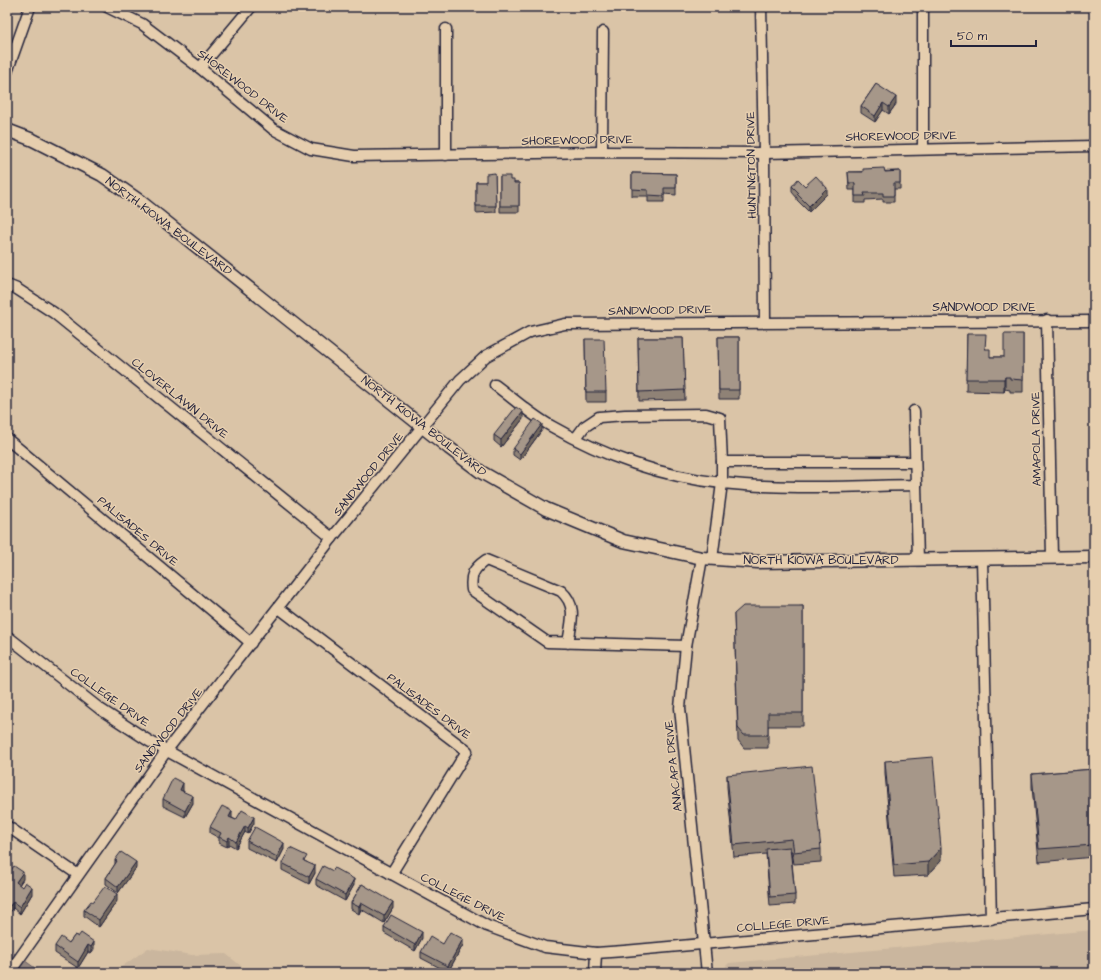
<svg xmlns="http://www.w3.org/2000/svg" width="1101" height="980" font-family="'Architects Daughter',sans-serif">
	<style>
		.built { fill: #cab69e }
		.water { fill: #93857e; stroke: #665d63 }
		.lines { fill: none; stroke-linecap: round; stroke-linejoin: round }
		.minor-casing { stroke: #22223b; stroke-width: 13 }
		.tertiary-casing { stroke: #22223b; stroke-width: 15 }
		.minor { stroke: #e6ceae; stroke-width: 10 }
		.tertiary { stroke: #e6ceae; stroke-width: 12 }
		.wall { fill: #8f8276; stroke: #22223b }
		.shaded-wall { fill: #746a60; stroke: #22223b }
		.building { fill: #a69789; stroke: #22223b }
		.labels { text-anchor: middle; stroke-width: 3; stroke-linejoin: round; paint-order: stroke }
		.street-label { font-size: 12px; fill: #22223b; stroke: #e6ceae }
	</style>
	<rect width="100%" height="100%" fill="#dac4a7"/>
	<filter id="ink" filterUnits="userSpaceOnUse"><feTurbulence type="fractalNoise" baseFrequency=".025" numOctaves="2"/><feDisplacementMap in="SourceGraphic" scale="8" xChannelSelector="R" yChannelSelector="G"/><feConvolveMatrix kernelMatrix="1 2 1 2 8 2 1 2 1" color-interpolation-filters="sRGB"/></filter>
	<g filter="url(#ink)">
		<g class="built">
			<polygon points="1094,930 1094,973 724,973 726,966 729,963"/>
			<polygon points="148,948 192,955 226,954 250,973 113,973"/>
		</g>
		<polygon class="water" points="7,948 42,973 7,973"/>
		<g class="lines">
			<g class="minor-casing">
				<g id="minor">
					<polyline points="107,7 142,24 200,68 273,129 311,149 354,156 602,152 764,153 1094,146"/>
					<polyline points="761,7 764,153 765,322"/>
					<polyline points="923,7 923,148"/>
					<polyline points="446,29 446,155"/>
					<polyline points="200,68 251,7"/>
					<polyline points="7,72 30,7"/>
					<polyline points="602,152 603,32"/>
					<polyline points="7,285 17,289 54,313 332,538"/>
					<polyline points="1047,320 1052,557"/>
					<path d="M495,385c19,14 36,30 56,41 52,30 112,51 171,57 64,7 130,3 194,2"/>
					<polyline points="914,411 918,560"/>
					<polyline points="576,438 584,427 599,417 625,415 706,414 720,418 722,462"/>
					<polyline points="7,439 251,643"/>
					<polyline points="702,558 686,646 680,708 707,973"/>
					<polyline points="712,559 722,483 722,462 915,462"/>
					<polyline points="982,559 991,919"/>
					<polyline points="279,608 467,751 391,874"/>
					<polyline points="7,636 100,709 149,741 487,926 545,947 596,953 624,951 1094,909"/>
					<path d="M568,643c3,-20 10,-37 -7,-52l-75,-31c-13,9 -16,15 -14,30l75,52 139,4"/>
					<polyline points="7,826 77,874"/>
					<polyline points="9,973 167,750 332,538 460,380 486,356 530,332 565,324 1094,321"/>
					<polyline points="595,973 596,953"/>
				</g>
			</g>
			<g class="tertiary-casing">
				<polyline id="tertiary" points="7,130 33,140 102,175 141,202 449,448 481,472 546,509 623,541 702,558 758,562 1094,557"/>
			</g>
			<use href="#minor" class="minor"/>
			<use href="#tertiary" class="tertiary"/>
		</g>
		<g class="wall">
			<polygon points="876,84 896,104 889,114 883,110 875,122 861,113 861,106"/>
			<polygon points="900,171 900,189 894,189 894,202 883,202 883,199 865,200 865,203 855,203 855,190 849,190 848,172"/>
			<polygon points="495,173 496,212 476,213 476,182 486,182"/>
			<polygon points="632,173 676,174 676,195 664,194 664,202 648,202 648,196 632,196"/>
			<polygon points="500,176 510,180 514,183 519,183 519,212 500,212"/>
			<polygon points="792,186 805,186 827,194 809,212 797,200 797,198 792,192"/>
			<polygon points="967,334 986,349 990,357 1004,357 1023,334 1023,392 1010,392 1010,390 1005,389 1004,392 966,391"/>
			<polygon points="718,337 739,337 739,399 719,399"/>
			<polygon points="638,338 683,338 685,400 639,401"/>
			<polygon points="585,339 606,392 606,402 586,402"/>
			<polygon points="523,419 501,447 494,441 494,435"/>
			<polygon points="542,430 520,460 513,455 513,449"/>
			<polygon points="803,606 803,726 768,726 768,748 744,748 738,740 734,614"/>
			<polygon points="885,761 941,861 928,875 894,877 885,773"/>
			<polygon points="1094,769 1094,857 1039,862 1032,787 1032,774"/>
			<polygon points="727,775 821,849 821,862 794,864 792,851 791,851 795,895 795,904 770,906 766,854 734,857 727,787"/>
			<polygon points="183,790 183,791 193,803 185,817 163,806 163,799"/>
			<polygon points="232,818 236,820 254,823 248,834 245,832 236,848 229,844 227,847 219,843 219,838 210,833 210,827"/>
			<polygon points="247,841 284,849 277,863 247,848"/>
			<polygon points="115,860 136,868 118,893 106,884 106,878 115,864"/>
			<polygon points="307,862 315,873 309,884 282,870 282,863"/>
			<polygon points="7,875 23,879 19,885 32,894 20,914 13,908 9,913 7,912"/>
			<polygon points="316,879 354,885 345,901 316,885"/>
			<polygon points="362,884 393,908 384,923 361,909 359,914 351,909 351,903"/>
			<polygon points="117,901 99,927 84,916 84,910 93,902"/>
			<polygon points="384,927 422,938 415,951 384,933"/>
			<polygon points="75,935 94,949 91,953 88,952 78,968 55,953 55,946 69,943"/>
			<polygon points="443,944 463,945 448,972 421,958 421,952"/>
		</g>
		<g class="shaded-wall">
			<polygon points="896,97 896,104 889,114 889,107"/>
			<polygon points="883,103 883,110 875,122 875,116"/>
			<polygon points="827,188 827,194 809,212 809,206"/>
			<polygon points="1005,377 1005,389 1004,392 1004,379"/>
			<polygon points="523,412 523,419 501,447 501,440"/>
			<polygon points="542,424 542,430 520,460 520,454"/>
			<polygon points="183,783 183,790 180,796 180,790"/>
			<polygon points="193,796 193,803 185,817 185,811"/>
			<polygon points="232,811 232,818 229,823 229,817"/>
			<polygon points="254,817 254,823 248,834 248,828"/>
			<polygon points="245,826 245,832 236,848 236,842"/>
			<polygon points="229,837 229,844 227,847 227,841"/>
			<polygon points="284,843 284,849 277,863 277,857"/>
			<polygon points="941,848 941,861 928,875 928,862"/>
			<polygon points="136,862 136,868 118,893 118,887"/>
			<polygon points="315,866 315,873 309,884 309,877"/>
			<polygon points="23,872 23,879 16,889 16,882"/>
			<polygon points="354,879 354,885 345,901 345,895"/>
			<polygon points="32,887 32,894 20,914 20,907"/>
			<polygon points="117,894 117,901 99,927 99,920"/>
			<polygon points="13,902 13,908 9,913 9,907"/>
			<polygon points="393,902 393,908 384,923 384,916"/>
			<polygon points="361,903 361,909 359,914 359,907"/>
			<polygon points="422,932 422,938 415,951 415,945"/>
			<polygon points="463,939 463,945 448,972 448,966"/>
			<polygon points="94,942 94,949 91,953 91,947"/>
			<polygon points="88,945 88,952 78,968 78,962"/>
		</g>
		<g class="building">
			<polygon points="876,84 896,97 889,107 883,103 875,116 861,106"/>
			<polygon points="884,168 885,172 900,171 900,183 894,183 894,196 883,196 883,193 864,193 865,196 855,196 855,183 849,183 848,172 863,172 863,169"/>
			<polygon points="495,173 496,206 476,206 476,182 486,182 486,174"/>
			<polygon points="632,173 676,174 676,188 664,188 664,196 648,195 648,190 632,189"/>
			<polygon points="500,176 510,176 510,180 514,180 514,183 519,183 519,206 500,206"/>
			<polygon points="816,176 827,188 809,206 797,194 799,193 792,186 798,179 805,186"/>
			<polygon points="967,334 986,334 985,349 990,349 990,357 1004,357 1004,334 1023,334 1023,380 1010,379 1010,377 1005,377 1004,379 966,379"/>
			<polygon points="718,337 739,337 739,390 719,390"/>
			<polygon points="638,338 683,338 685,390 639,392"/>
			<polygon points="585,339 604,339 606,392 586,392"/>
			<polygon points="516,407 523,412 501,440 494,435"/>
			<polygon points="535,419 542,424 520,454 513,449"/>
			<polygon points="743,606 803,606 803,713 768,713 768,735 744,735 738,728 734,614"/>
			<polygon points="933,757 941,848 928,862 894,865 885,761"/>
			<polygon points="812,766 821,849 794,852 792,839 734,845 727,775"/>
			<polygon points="1094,769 1094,845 1039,849 1032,774"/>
			<polygon points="173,778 183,783 180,790 193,796 185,811 163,799"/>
			<polygon points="222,806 232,811 229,817 236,820 242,810 254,817 248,828 245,826 236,842 229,837 227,841 219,837 221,833 210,827"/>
			<polygon points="255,827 284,843 277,857 247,841"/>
			<polygon points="790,847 795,895 770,897 766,849"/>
			<polygon points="290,848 307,856 304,861 315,866 309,877 282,863"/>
			<polygon points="121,852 136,862 118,887 106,878 117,861 115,860"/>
			<polygon points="14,866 23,872 16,882 22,887 25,882 32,887 20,907 13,902 9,907 7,905 7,875"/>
			<polygon points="323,866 333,871 334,868 354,879 345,895 316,879"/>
			<polygon points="362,884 393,902 384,916 361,903 359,907 351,903"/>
			<polygon points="105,886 117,894 99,920 84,910 91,901 93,902"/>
			<polygon points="391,915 422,932 415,945 384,927"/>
			<polygon points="450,932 463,939 448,966 421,952 430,936 443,944"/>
			<polygon points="81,933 94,942 91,947 88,945 78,962 55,946 61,937 69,943 75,935 78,937"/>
		</g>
	</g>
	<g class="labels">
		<g class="street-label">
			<text transform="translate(243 86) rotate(38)" y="4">SHOREWOOD DRIVE</text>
			<text transform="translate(901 136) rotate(-1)" y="4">SHOREWOOD DRIVE</text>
			<text transform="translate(577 140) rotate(-1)" y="4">SHOREWOOD DRIVE</text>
			<text transform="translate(751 165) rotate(-91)" y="4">HUNTINGTON DRIVE</text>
			<text transform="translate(169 226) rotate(37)" y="4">NORTH KIOWA BOULEVARD</text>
			<text x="984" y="311">SANDWOOD DRIVE</text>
			<text transform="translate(660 310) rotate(-1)" y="4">SANDWOOD DRIVE</text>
			<text transform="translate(180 398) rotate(39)" y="4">CLOVERLAWN DRIVE</text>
			<text transform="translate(424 426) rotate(38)" y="4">NORTH KIOWA BOULEVARD</text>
			<text transform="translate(1036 439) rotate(-91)" y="4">AMAPOLA DRIVE</text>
			<text transform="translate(368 474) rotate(-51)" y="4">SANDWOOD DRIVE</text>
			<text transform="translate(138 531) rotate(40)" y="4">PALISADES DRIVE</text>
			<text x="821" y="564">NORTH KIOWA BOULEVARD</text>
			<text transform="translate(110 697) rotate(35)" y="4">COLLEGE DRIVE</text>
			<text transform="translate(429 706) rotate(37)" y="4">PALISADES DRIVE</text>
			<text transform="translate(168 730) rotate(-52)" y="4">SANDWOOD DRIVE</text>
			<text transform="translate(673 766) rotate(-96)" y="4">ANACAPA DRIVE</text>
			<text transform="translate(463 897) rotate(27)" y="4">COLLEGE DRIVE</text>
			<text transform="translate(783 924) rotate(-5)" y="4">COLLEGE DRIVE</text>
		</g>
	</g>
	<rect width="1101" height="980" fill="none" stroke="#e6ceae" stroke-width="24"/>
	<rect x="12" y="12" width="1077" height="956" fill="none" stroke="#22223b" stroke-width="1.5" filter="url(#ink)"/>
	<path d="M951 40v6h85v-6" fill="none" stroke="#22223b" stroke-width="2"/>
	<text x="957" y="40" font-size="12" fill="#22223b" stroke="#e6ceae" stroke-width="3" paint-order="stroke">50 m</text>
</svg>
